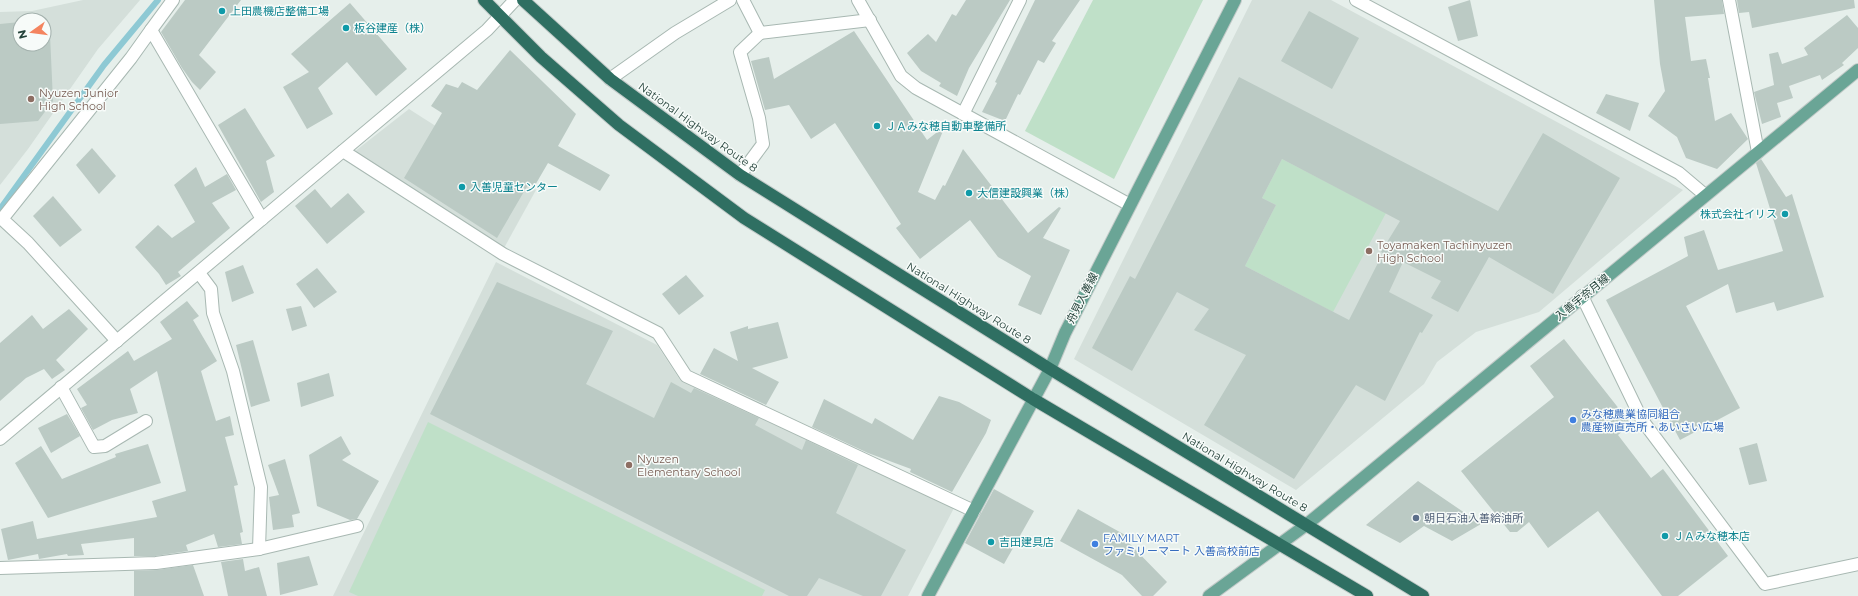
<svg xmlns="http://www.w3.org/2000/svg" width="1858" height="596" font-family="Montserrat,'Noto Sans JP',sans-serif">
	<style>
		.built { fill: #d4dfda; fill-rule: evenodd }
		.green { fill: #bfe0c8 }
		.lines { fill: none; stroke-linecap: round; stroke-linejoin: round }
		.stream { stroke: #8ec9d4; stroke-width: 6 }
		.building { fill: #bbcac4; fill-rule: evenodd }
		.minor-casing { stroke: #a8b8b2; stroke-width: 14 }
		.major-casing { stroke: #c2cac8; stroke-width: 14 }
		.highway-casing { stroke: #c2cac8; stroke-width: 14 }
		.minor { stroke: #fff; stroke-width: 12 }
		.major { stroke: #6aa596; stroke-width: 12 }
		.highway { stroke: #2f6f62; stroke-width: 12 }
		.culture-dot { fill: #0f9aa8; stroke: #f7fbf9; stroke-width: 1.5 }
		.education-dot { fill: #8d6e63; stroke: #f7fbf9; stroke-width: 1.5 }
		.shop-dot { fill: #3f7fe0; stroke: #f7fbf9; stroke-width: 1.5 }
		.service-dot { fill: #5c6f8a; stroke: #f7fbf9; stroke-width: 1.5 }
		.labels { text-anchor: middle; stroke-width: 3; stroke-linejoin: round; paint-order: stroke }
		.culture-label { font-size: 11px; fill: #0d838f; stroke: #f7fbf9; text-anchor: start }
		.education-label { font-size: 11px; fill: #785e54; stroke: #f7fbf9; text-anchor: start }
		.street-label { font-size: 11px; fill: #24423a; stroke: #f7fbf9 }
		.shop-label { font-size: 11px; fill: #366cbe; stroke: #f7fbf9; text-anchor: start }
		.service-label { font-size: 11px; fill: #4e5e75; stroke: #f7fbf9; text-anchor: start }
	</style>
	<rect width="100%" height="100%" fill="#e6efeb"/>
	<g class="built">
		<path d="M83,0h57l-42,49 -70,100 -28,36v-173l32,-1zM20,20h24v24h-24z"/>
		<polygon points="1252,0 1331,0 1683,190 1539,312 1476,332 1437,362 1424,384 1296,490 1074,359"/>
		<polygon points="409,109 536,190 504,248 354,152"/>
		<polygon points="496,262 657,345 680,380 954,508 908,596 333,596"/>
	</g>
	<g class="green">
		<polygon points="1093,0 1203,0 1114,179 1025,131"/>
		<polygon points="1282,159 1386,213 1333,312 1245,266 1276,205 1262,198"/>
		<polygon points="428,422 765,590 762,596 358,596 349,592"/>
	</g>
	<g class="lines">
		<polyline class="stream" points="0,209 104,65 158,0"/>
	</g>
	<g class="building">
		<polygon points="185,0 241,0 199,55 216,72 200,90 192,82 182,68 161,32"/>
		<polygon points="966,0 1010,0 969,68 957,96 939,86 941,83 921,71 907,53 928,34 936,42 952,14 956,16"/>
		<polygon points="1035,0 1080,0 1052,41 1056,43 1044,63 1038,60 1020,95 1018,94 1005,121 982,112 997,83 995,82"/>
		<polygon points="1470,0 1478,36 1458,41 1448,7"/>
		<polygon points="1654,0 1722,0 1724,14 1685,17 1691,61 1706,59 1710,78 1708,78 1715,121 1731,113 1748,139 1717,169 1686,158 1677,137 1648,116 1665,91 1660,64"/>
		<polygon points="1737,0 1854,0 1855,8 1752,28 1749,12 1739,13"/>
		<polygon points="350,3 407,69 376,96 347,62 318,88 333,114 307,129 283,87 309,72 291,54"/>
		<polygon points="1309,11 1359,38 1332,89 1281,61"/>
		<polygon points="1847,15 1858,28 1858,48 1842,63 1844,65 1822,80 1820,75 1789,86 1793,98 1777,103 1781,117 1762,124 1754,92 1774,85 1769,54 1778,52 1782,64 1808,55 1804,48"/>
		<polygon points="20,22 20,44 44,44 44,30 50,35 53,101 38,121 0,124 0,24"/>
		<polygon points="854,31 927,140 945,126 918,192 935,200 943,185 945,186 963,149 1028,233 1059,207 1061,208 1043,238 1070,250 1041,315 1018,305 1031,276 998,257 970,220 920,259 896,228 901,224 835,123 811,139 789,105 765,110 751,61 769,57 774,79"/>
		<polygon points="510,50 576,114 558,146 610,175 600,191 548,163 534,187 529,183 497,238 404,178 442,113 431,106 446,84 458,88 462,82 477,90"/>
		<path d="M1239,77l259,134 45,-78 77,45 -67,116 -64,-37 -31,55 -27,-14 10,-17 -38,-19 -14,30 44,23 -11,18 -2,-1 -35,69 -29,-16 -62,94 -90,-54 42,-70 -52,-25 15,-21 -32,-17 -45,79 -40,-23 38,-72 5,3zM1282,159l118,62 -19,31 2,1 -34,67 -104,-54 31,-61 -14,-7z"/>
		<polygon points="1606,94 1639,103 1630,131 1596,113"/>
		<polygon points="245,108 275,156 266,161 274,192 261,202 218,125"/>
		<polygon points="92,148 116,176 99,194 76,165"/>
		<polygon points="1761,159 1786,197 1792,194 1824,297 1777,311 1774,302 1736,313 1728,284 1686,306 1740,408 1680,440 1606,300 1688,256 1684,237 1704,230 1718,270 1783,251 1756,163"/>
		<polygon points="196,167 205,187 227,174 236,190 212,203 230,228 178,272 181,276 166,285 159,274 135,247 158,225 172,238 195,222 174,185"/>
		<polygon points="315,189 331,208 348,193 365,212 327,244 295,206"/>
		<polygon points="53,196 82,230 60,247 33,216"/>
		<polygon points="243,265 254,293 232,302 225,272"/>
		<polygon points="317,268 337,292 314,308 296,284"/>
		<polygon points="686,275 704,296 679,315 662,294"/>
		<polygon points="497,282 613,331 586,384 654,418 671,382 691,393 694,388 759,418 755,425 802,450 806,440 858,465 836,513 906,550 881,596 863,596 819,578 807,596 789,596 430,414"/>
		<polygon points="187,301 199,316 193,320 217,361 201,371 216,421 230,416 234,435 225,437 238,485 234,486 243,532 240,533 242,544 218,547 214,534 186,545 188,551 155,556 134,556 134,538 81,544 84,555 68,556 67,554 39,559 38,554 8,560 1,529 33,521 37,539 157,517 152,501 186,491 157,371 130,389 138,413 112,420 93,430 81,408 87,405 77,389 128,351 134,361 172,339 160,322"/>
		<polygon points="301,306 307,326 292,331 286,309"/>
		<polygon points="69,309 88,329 56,360 65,370 52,379 44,369 26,378 0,401 0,343 32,315 43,329"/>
		<polygon points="778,322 788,358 752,368 779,382 766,405 700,374 714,348 738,361 730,332 748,326 748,329"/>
		<polygon points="1564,339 1631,424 1618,435 1651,478 1663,469 1728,556 1678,596 1662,596 1598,511 1548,548 1529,522 1517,532 1510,532 1461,471 1554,397 1530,366"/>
		<polygon points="253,340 270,401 251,407 236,345"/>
		<polygon points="329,373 334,396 301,407 297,383"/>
		<polygon points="939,396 959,402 991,420 986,433 952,492 910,472 911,469 868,453 812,427 824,399 872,424 875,418 913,440"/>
		<polygon points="67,414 80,436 51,453 38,428"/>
		<polygon points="341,436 351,454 342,460 379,481 357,519 350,520 317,506 309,455"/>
		<polygon points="1757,443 1767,481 1749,485 1739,448"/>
		<polygon points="148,444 161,483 48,518 15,463 41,446 62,479 116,457 115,454"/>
		<polygon points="285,459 300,513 292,515 294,527 273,530 269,497 279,495 268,465"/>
		<polygon points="1418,481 1481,524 1452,541 1424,526 1400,543 1366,525"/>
		<polygon points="994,489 1034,511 1004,564 965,543"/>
		<polygon points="1078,509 1127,536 1125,539 1167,582 1153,596 1142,596 1122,575 1060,541"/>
		<polygon points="309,556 318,585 280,595 277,563"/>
		<polygon points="243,559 245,571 259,567 267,596 228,596 221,562"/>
		<polygon points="193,565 204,596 134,596 134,571 157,570"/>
	</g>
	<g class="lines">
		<g class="minor-casing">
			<g id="minor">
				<polyline points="743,0 760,33 870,20"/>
				<polyline points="858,0 901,76 916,88 1130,205"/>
				<polyline points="1356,0 1679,173 1705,195"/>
				<polyline points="1729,0 1758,152"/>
				<polyline points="151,30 173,0"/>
				<polyline points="610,79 675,33 730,0"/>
				<polyline points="963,114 1020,0"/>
				<polyline points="343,151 503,254 658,333 686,376 974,511"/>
				<polyline points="740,175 763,144 759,118 740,52 760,33"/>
				<polyline points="199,273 211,289 213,313 233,371 261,487 259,549"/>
				<polyline points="1582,296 1642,420 1765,584 1858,564"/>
				<polyline points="117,341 28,243 2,219 131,58 151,30 262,219"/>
				<polyline points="61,387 94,447 105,446 146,421"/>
				<polyline points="0,439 487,30 515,0"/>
				<polyline points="0,568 156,563 259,549 357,526"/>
			</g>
		</g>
		<g class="major-casing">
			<g id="major">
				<polyline points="928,596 1050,369 1065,333 1235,0"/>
				<polyline points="1209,596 1306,525 1858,70"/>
			</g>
		</g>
		<g class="highway-casing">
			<g id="highway">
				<polyline points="484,0 541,57 619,125 744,218 1033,399 1367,596"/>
				<polyline points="523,0 610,79 740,175 1050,369 1423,596"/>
			</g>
		</g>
		<use href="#minor" class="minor"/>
		<use href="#major" class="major"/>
		<use href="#highway" class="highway"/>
	</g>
	<g class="culture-dot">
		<circle cx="222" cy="11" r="4"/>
		<circle cx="346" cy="28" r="4"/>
		<circle cx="877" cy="126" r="4"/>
		<circle cx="462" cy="187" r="4"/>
		<circle cx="969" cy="193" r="4"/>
		<circle cx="1785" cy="214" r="4"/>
		<circle cx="1665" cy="536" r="4"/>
		<circle cx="991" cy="542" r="4"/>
	</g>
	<g class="education-dot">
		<circle cx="31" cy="99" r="4"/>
		<circle cx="1369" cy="251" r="4"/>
		<circle cx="629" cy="465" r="4"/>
	</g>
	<g class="shop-dot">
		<circle cx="1573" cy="420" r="4"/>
		<circle cx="1095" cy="544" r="4"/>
	</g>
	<circle class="service-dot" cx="1416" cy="518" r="4"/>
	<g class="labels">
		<g class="culture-label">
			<text x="230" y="15">上田農機店整備工場</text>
			<text x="354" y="32">板谷建産（株）</text>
			<text x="885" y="130">ＪＡみな穂自動車整備所</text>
			<text x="470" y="191">入善児童センター</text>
			<text x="977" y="197">大信建設興業（株）</text>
			<text x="1777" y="218" text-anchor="end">株式会社イリス</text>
			<text x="1673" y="540">ＪＡみな穂本店</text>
			<text x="999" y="546">吉田建具店</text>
		</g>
		<g class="education-label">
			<text x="39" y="97">Nyuzen Junior<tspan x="39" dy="13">High School</tspan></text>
			<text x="1377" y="249">Toyamaken Tachinyuzen<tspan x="1377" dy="13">High School</tspan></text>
			<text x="637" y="463">Nyuzen<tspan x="637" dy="13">Elementary School</tspan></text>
		</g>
		<g class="street-label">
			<text transform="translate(698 127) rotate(36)" y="4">National Highway Route 8</text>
			<text transform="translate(1582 297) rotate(-39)" y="4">入善宇奈月線</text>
			<text transform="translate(1082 298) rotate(-63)" y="4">舟見入善線</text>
			<text transform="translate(969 303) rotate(32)" y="4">National Highway Route 8</text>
			<text transform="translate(1245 472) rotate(31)" y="4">National Highway Route 8</text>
		</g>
		<g class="shop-label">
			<text x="1581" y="418">みな穂農業協同組合<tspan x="1581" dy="13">農産物直売所・あいさい広場</tspan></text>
			<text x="1103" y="542">FAMILY MART<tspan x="1103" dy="13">ファミリーマート 入善高校前店</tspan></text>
		</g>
		<g class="service-label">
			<text x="1424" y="522">朝日石油入善給油所</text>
		</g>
	</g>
	<g transform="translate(32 32) rotate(256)"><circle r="19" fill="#f7fbf9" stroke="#a3b1ad"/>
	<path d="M0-3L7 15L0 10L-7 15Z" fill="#f4845f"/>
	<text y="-6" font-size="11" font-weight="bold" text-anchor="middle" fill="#24423a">N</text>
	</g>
</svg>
